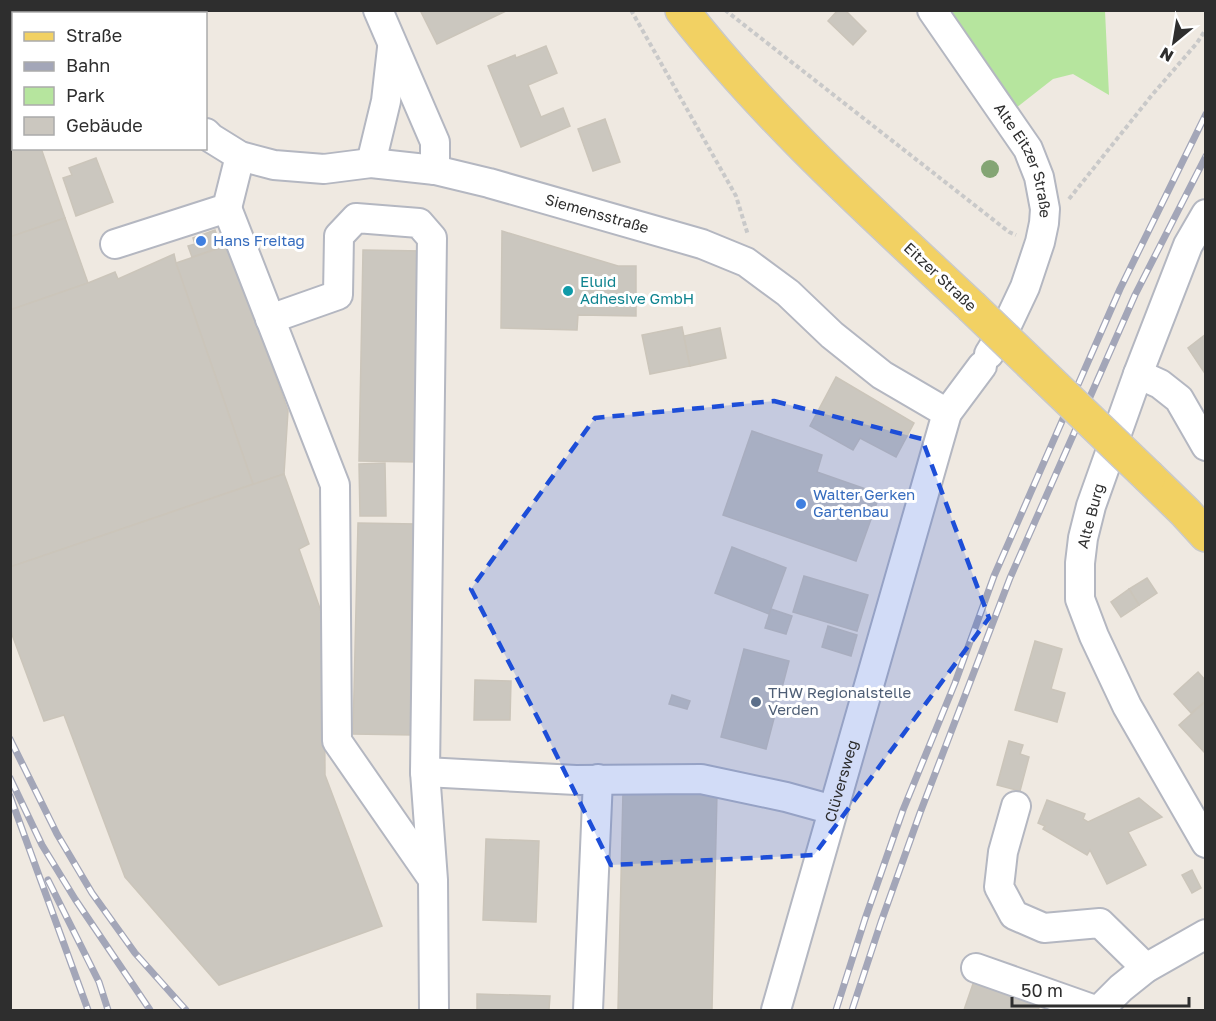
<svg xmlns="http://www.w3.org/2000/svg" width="1216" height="1021" font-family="'Golos Text',sans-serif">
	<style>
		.green { fill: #b6e59e }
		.building { fill: #cbc7bf; stroke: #cbc5ba; stroke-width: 1.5 }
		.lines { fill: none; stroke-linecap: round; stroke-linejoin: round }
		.minor-casing { stroke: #b4b7c1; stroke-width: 32 }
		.major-casing { stroke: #c9c9c9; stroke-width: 36 }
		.path { stroke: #c9c9c9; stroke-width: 4; stroke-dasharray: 4.5 3; stroke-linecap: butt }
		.minor { stroke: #fff; stroke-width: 28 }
		.major { stroke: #f2d163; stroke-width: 33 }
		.rail-casing { stroke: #a3a6b8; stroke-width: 7 }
		.rail { stroke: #fff; stroke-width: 4.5; stroke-dasharray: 14; stroke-linecap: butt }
		.major-bridge-casing { stroke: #c9c9c9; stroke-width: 36; stroke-linecap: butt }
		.major-bridge { stroke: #f2d163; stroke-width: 33 }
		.tree { fill: #84a574 }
		.marked { fill: #1d4ed8; fill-opacity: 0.2; stroke: #1d4ed8; stroke-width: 4.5; stroke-dasharray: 12 8; stroke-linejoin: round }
		.shop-dot { fill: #3f7fe0; stroke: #fff; stroke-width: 2 }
		.culture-dot { fill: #0f9aa8; stroke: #fff; stroke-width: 2 }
		.service-dot { fill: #5c6f8a; stroke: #fff; stroke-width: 2 }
		.labels { text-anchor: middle; stroke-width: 6; stroke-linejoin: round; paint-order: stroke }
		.street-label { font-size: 15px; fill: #2e2e2e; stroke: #fff }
		.shop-label { font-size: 15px; fill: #366cbe; stroke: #fff; text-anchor: start }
		.culture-label { font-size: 15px; fill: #0d838f; stroke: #fff; text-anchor: start }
		.service-label { font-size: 15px; fill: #4e5e75; stroke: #fff; text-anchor: start }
	</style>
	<rect width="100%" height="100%" fill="#efe9e1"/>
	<polygon class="green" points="949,11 1105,11 1109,95 1073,74 1053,79 1016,108"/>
	<g class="building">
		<polygon points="10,10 82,10 83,14 14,14 14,104 10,105"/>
		<polygon points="420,10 508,10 437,44"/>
		<polygon points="838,10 845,10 866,31 853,45 828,21"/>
		<polygon points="546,46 557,73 528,85 541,117 563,108 570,126 521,147 488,66 515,55 516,58"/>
		<polygon points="14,104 14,148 41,148 65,218 10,237 10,105"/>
		<polygon points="605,119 620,162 593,171 578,129"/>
		<polygon points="96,158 113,202 76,216 63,178 72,175 69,168"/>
		<polygon points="65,218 88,283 10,310 10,237"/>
		<polygon points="215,230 221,247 192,257 188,246 195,244 193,238"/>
		<polygon points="502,231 618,266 636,266 636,316 578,315 577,330 501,328"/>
		<polygon points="229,245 288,411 284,474 253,484 176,263"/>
		<polygon points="363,250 423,251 418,462 359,461"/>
		<polygon points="174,254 176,263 253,484 10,567 10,310 88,283 115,272 118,279"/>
		<polygon points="682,327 690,366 650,374 642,335"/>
		<polygon points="720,328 726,358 690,366 684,336"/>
		<polygon points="1206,334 1206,375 1188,348"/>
		<polygon points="836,377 914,423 896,457 860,438 853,450 810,426"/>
		<polygon points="752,431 822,455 817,472 880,494 856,561 723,515"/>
		<polygon points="385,463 386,516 360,516 359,464"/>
		<polygon points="284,474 309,544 299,549 324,620 325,775 382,926 219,985 125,877 64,715 44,721 10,629 10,567"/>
		<polygon points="358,523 417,524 413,735 353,734"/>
		<polygon points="732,547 786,568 769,614 715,593"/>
		<polygon points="804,576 868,595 857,631 793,612"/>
		<polygon points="1147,578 1157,593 1139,605 1129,589"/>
		<polygon points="1129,589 1139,605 1121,617 1111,602"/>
		<polygon points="771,609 792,616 786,634 765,628"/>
		<polygon points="828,626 857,635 851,656 822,647"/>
		<polygon points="1035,641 1062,649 1051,689 1065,693 1057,722 1015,710"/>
		<polygon points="744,649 789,661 766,749 721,737"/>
		<polygon points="1198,672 1206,681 1206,701 1191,713 1174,694"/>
		<polygon points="475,680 511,681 510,720 474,720"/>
		<polygon points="672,695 690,701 687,709 669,704"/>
		<polygon points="1206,701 1206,754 1179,725"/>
		<polygon points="1009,741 1023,745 1020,754 1029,757 1020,791 997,785"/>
		<polygon points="623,791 717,793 712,1010 618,1010"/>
		<polygon points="1139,798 1162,817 1128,832 1146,865 1107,884 1090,850 1087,855 1043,829 1045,826 1038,823 1047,800 1085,814 1083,819 1088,822"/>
		<polygon points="486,839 539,841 536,922 483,920"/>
		<polygon points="1192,870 1201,888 1192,893 1182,875"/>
		<polygon points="975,978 1042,1001 1038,1010 964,1010"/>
		<polygon points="477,994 550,996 549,1010 477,1010"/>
	</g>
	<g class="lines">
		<g class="minor-casing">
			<g id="minor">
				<polyline points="135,10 136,14"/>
				<polyline points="378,10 435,142 435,170"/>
				<path id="s1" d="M932,10l96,139 11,28 6,32 -1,14 -4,19 -15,45 -17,36 -19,31"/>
				<path id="s2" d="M206,133l5,5 29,18 34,9 50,4 47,-6 64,7 54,13 213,61 44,18 42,31 44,42 50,40 65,38"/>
				<polyline points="371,163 386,101 392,48"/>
				<polyline points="227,208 335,485 337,741 432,878"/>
				<polyline points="1206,214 1188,245 1138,374 1091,506 1083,538 1080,563 1080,599 1094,636 1127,706 1206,843"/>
				<polyline points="115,244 227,208 240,156"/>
				<polyline points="270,319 338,295 339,236 356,218 419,223 432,238 425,772 433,880 434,1010"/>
				<polyline points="1138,374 1160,384 1179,399 1206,446"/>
				<polyline points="425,772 576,780 701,779 786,797 833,810"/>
				<polyline points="1016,806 1003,852 999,887 1014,915 1044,928 1100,923 1146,968"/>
				<polyline points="976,968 1095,1010"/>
				<polyline points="588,1010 598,779"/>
				<path id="s3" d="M776,1010l171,-597 35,-47"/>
				<polyline points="1099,1010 1121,988 1146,968 1206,934"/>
			</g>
		</g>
		<g class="major-casing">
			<g id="major">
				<path d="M682,10c85,109 189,202 289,296"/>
				<polyline points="1149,477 1185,512 1206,535"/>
			</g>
		</g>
		<g class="path">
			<polyline points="631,10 736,196 748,235"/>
			<polyline points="725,10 1009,232 1016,235"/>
			<polyline points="1069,199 1152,95 1197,43 1206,29"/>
		</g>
		<use href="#minor" class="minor"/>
		<use href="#major" class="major"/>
		<g class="rail-casing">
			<g id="rail">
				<polyline points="10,739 57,834 92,893 135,953 186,1010"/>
				<polyline points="10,778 42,845 75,899 150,1010"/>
				<polyline points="10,796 88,1010"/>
				<polyline points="48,880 99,982 108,1010"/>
				<polyline points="836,1010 865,919 903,810 955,683 994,576 1120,289 1206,114"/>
				<polyline points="852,1010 881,922 920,813 1010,578 1135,295 1206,156"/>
			</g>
		</g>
		<use href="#rail" class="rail"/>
		<g class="major-bridge-casing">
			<polyline id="major-bridge" points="971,306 1149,477"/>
		</g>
		<use href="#major-bridge" class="major-bridge"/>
	</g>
	<circle class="tree" cx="990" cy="169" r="9"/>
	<path class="marked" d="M774,401l148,38 67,179 -175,237 -203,10 -65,-131 -75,-145 124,-171z"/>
	<g class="shop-dot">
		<circle cx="201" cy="241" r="6"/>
		<circle cx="801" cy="504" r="6"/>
	</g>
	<circle class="culture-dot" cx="568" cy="291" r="6"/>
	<circle class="service-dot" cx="756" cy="702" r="6"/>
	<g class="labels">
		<g class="street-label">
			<text dy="5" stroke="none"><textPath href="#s1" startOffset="178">Alte Eitzer Straße</textPath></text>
			<text dy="5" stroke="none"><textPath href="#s2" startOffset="406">Siemensstraße</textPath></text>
			<text transform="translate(940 277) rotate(43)" y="5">Eitzer Straße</text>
			<text transform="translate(1091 516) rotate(-75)" y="5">Alte Burg</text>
			<text dy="5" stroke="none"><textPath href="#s3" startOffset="238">Clüversweg</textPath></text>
		</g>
		<g class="shop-label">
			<text x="213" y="246">Hans Freitag</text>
			<text x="813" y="500">Walter Gerken<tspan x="813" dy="17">Gartenbau</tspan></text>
		</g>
		<g class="culture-label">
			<text x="580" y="287">Eluid<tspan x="580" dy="17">Adhesive GmbH</tspan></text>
		</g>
		<g class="service-label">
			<text x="768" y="698">THW Regionalstelle<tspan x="768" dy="17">Verden</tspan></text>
		</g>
	</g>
	<rect width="1216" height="1021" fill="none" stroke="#2e2e2e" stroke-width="24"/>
	<rect x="12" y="12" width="195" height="138" fill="#ffffff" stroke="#ababab" stroke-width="1.5"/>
	<rect x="24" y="32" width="30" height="9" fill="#f2d163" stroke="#ababab" stroke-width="1.5"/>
	<text x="66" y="42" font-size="18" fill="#2e2e2e">Straße</text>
	<rect x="24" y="62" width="30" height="9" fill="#a3a6b8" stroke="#ababab" stroke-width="1.5"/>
	<text x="66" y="72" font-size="18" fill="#2e2e2e">Bahn</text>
	<rect x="24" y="87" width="30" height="18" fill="#b6e59e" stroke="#ababab" stroke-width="1.5"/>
	<text x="66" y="102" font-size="18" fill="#2e2e2e">Park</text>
	<rect x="24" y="117" width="30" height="18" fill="#cbc7bf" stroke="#ababab" stroke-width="1.5"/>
	<text x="66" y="132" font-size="18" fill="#2e2e2e">Gebäude</text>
	<g transform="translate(1174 42) rotate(210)" stroke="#ffffff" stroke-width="4.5" paint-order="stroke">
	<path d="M0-4.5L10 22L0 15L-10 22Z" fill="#2e2e2e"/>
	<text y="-9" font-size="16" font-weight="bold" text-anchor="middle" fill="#2e2e2e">N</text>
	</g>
	<path d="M1012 997v9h177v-9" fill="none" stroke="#2e2e2e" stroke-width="3"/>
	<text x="1021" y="997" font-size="18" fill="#2e2e2e" stroke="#ffffff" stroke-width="4.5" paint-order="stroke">50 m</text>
</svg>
